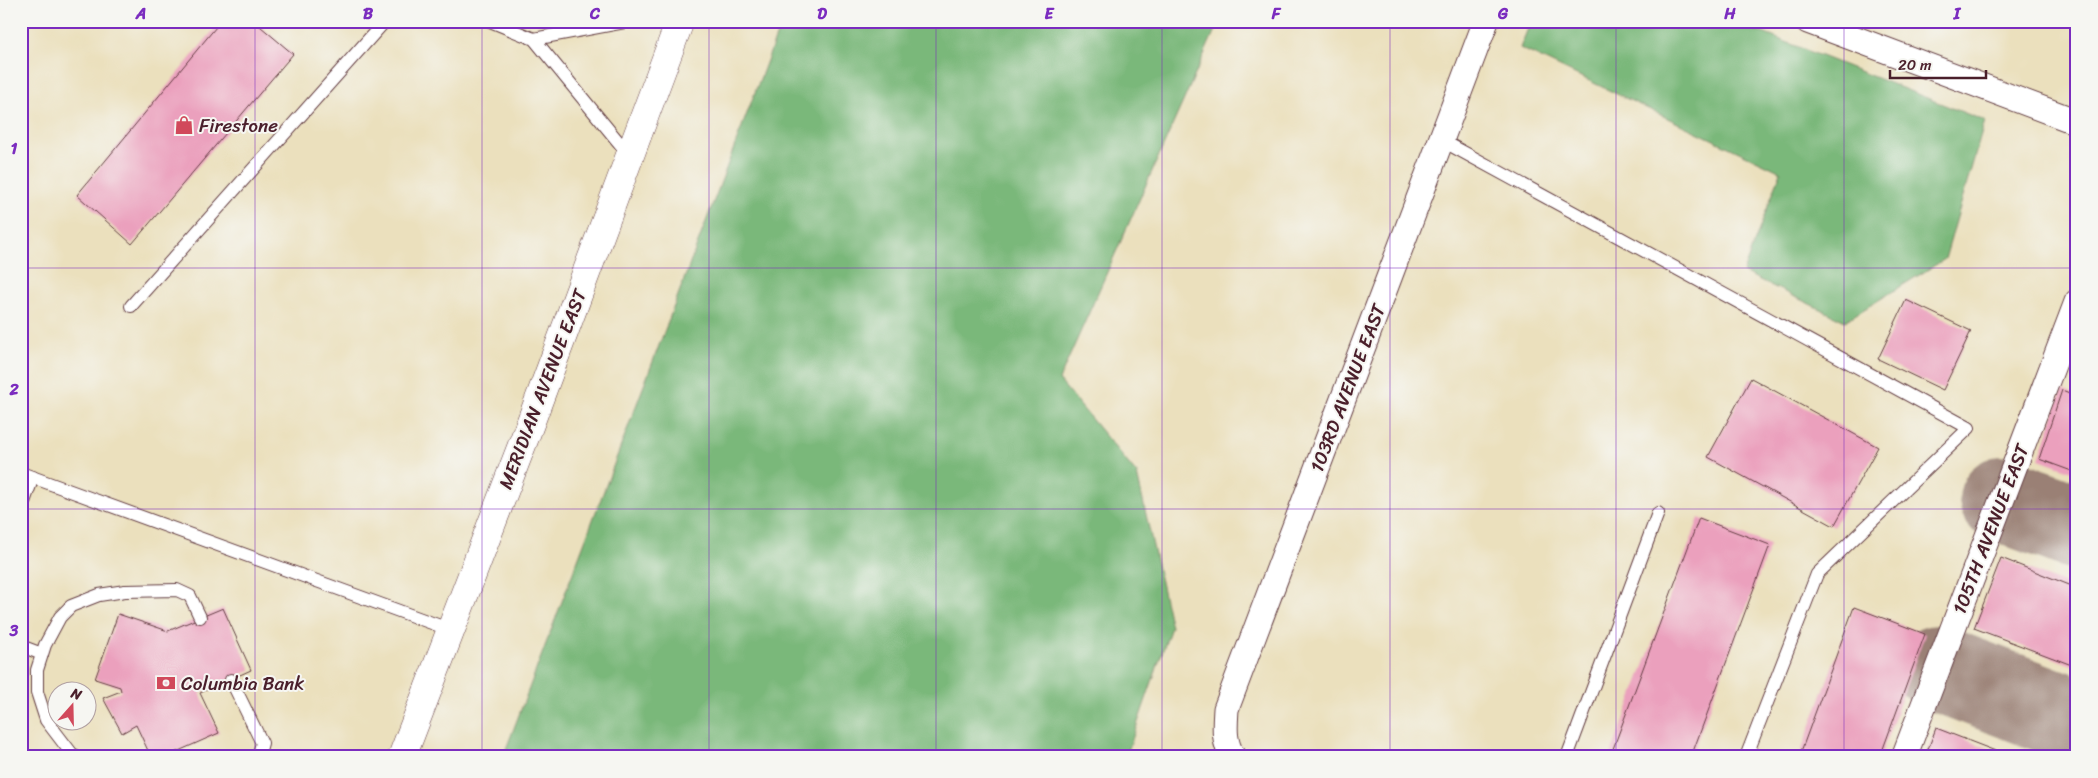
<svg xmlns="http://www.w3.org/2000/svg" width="2098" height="778" font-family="Sriracha,sans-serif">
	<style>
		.forest { fill: #7ab87a; stroke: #626c52 }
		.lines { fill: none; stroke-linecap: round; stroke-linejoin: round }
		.taxiway { stroke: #9a8074; stroke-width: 86 }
		.building { fill: #eba0bd }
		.lane-casing { stroke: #623c41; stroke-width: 14 }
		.street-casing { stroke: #623c41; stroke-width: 27 }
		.primary-casing { stroke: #623c41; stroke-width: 29 }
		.lane { stroke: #fff; stroke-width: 12 }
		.street { stroke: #fff; stroke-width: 25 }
		.primary { stroke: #fff; stroke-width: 28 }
		.grid { fill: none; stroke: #7b2cbf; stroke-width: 1; stroke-opacity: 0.55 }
		.labels { text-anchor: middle; stroke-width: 4; stroke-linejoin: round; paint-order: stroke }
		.poi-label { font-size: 19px; fill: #4a1f2b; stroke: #f6f6f2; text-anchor: start }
		.street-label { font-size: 19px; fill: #4a1f2b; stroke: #f6f6f2 }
		.neatline { fill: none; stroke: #7b2cbf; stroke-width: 2 }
		.grid-label { font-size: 16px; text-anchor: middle; font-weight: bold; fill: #7b2cbf }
	</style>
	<rect width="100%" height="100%" fill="#f6f6f2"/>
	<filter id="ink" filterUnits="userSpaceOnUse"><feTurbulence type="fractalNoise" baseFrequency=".02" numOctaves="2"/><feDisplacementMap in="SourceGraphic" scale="10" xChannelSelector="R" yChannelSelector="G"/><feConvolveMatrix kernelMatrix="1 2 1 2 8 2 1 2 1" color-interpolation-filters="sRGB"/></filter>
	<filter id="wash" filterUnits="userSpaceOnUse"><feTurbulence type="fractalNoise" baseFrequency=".0096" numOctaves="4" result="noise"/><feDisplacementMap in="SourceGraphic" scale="20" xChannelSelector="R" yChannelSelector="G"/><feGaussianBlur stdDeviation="1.12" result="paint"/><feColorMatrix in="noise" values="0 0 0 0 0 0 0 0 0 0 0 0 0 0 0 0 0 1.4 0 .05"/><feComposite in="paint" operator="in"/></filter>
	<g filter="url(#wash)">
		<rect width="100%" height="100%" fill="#ebe0bd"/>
		<g class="forest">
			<polygon points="782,21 1219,21 1059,380 1137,474 1171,627 1126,757 503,757"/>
			<polygon points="1531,21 1733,21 1985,121 1945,259 1845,321 1743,272 1781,172 1520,48"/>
		</g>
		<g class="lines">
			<g class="taxiway">
				<polyline points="2002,499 2077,527"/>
				<polyline points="1937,668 2077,721"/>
			</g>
		</g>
		<g id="blocks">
			<g class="building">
				<polygon points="221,21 254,21 293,54 132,244 77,195"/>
				<polygon points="1906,300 1971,331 1943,390 1878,359"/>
				<polygon points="1751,378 1878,447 1834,526 1708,457"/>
				<polygon points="2062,390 2077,396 2077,473 2039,459"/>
				<polygon points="1699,518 1770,545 1691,757 1610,757"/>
				<polygon points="2001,558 2077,588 2077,667 1974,628"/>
				<polygon points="1854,607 1925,634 1880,757 1799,757"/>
				<polygon points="223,608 251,670 200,693 219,733 165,757 151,757 136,725 122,733 103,698 121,691 120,687 95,679 118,614 168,631"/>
				<polygon points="1936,728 2011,757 1925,757"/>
			</g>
		</g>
	</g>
	<g filter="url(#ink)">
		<use href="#blocks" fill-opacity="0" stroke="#623c41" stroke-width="1"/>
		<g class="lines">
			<g class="lane-casing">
				<g id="lane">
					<polyline points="490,21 534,39 630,156"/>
					<polyline points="534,39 630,21"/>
					<polyline points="1441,140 1969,428 1817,574 1746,757"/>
					<polyline points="131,306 385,21"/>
					<polyline points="21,473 451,630"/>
					<polyline points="21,510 33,477"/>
					<polyline points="21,646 42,654"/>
					<polyline points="231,680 262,743 258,757"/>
					<polyline points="78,757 72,754 46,720 37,692 37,670 45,645 60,617 71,606 99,595 125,591 177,590 190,596 200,617"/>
					<polyline points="1567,757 1658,513"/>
				</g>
			</g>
			<g class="street-casing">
				<g id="street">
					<polyline points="1808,21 2077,122"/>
					<path d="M1233,757c-10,-15 -8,-31 -7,-48l260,-688"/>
					<polyline points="1904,757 2077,302"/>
				</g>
			</g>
			<g class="primary-casing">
				<polyline id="primary" points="402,757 527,432 680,21"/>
			</g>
			<use href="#lane" class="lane"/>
			<use href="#street" class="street"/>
			<use href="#primary" class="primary"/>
		</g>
	</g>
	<path class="grid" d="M255,21v736M482,21v736M709,21v736M936,21v736M1162,21v736M1390,21v736M1616,21v736M1844,21v736M21,268h2056M21,509h2056"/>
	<defs>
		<g id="shop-bare" transform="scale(1.5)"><path d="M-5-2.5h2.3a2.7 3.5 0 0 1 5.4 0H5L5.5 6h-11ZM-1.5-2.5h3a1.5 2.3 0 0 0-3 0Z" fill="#d1495b" stroke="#f6f6f2" stroke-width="2.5" paint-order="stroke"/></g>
		<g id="bank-bare" transform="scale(1.5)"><path d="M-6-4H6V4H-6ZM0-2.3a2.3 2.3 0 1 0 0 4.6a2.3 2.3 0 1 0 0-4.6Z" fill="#d1495b" stroke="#f6f6f2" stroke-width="2.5" paint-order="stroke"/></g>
	</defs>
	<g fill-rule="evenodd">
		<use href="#shop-bare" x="184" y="125"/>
		<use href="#bank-bare" x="166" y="683"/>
	</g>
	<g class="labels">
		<g class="poi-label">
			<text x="199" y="132">Firestone</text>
			<text x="181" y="690">Columbia Bank</text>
		</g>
		<g class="street-label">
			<text transform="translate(1347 388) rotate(-69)" y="7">103RD AVENUE EAST</text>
			<text transform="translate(542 389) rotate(-69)" y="7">MERIDIAN AVENUE EAST</text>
			<text transform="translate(1990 529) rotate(-69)" y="7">105TH AVENUE EAST</text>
		</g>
	</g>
	<rect width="2098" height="778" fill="none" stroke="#f6f6f2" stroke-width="55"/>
	<g transform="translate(72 706) rotate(20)"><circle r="24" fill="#f6f6f2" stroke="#b1a0a2"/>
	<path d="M0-4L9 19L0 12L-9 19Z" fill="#d1495b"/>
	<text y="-8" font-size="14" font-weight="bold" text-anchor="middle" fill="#4a1f2b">N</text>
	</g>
	<path d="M1890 70v8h96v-8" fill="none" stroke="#4a1f2b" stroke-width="2.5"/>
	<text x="1898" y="70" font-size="15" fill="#4a1f2b" stroke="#f6f6f2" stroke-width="4" paint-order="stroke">20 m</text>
	<rect x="28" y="28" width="2042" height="722" class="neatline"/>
	<g class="grid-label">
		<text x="141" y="19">A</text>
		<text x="368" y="19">B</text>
		<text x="595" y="19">C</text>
		<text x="822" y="19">D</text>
		<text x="1049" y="19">E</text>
		<text x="1276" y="19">F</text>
		<text x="1503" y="19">G</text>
		<text x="1730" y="19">H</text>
		<text x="1957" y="19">I</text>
		<text x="14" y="154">1</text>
		<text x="14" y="395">2</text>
		<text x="14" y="636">3</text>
	</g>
</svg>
